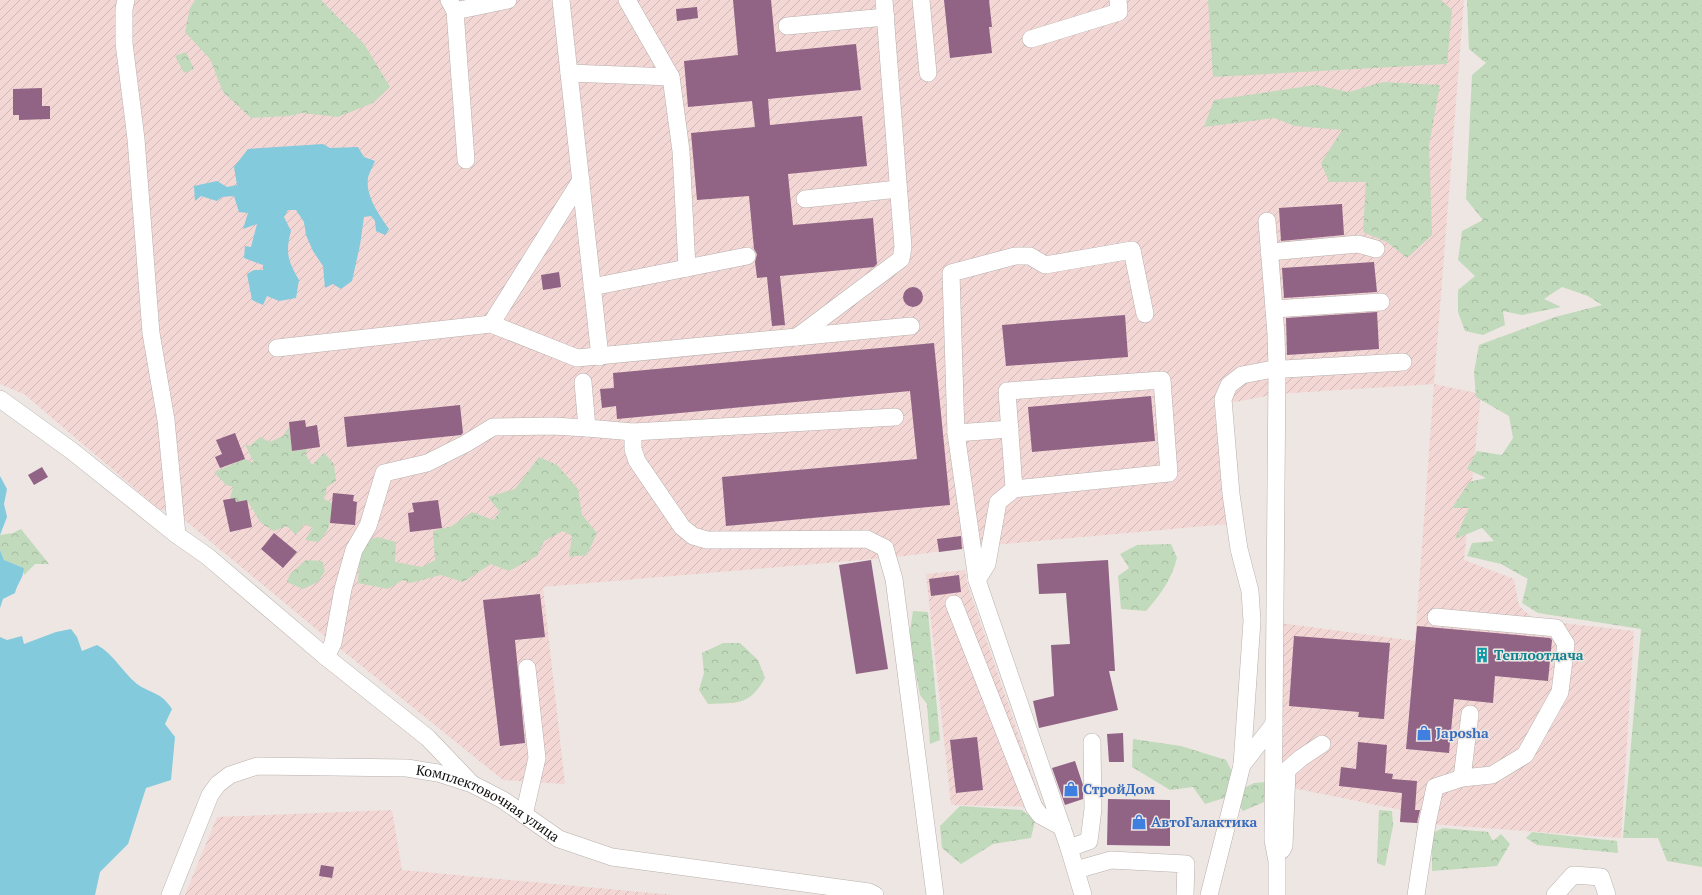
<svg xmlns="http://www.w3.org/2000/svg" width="1702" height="895" font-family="'PT Serif',serif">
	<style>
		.industrial { fill: url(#industrial-furrows) }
		.forest { fill: url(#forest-crowns) }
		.water { fill: #82cadc }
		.building { fill: #916385 }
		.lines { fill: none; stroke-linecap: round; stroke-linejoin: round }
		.minor-casing { stroke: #b8b0ad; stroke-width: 18 }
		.minor { stroke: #fff; stroke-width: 17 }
		.labels { text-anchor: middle; stroke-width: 3; stroke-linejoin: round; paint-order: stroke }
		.culture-label { font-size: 14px; font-weight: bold; fill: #0d838f; stroke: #eee6e2; text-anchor: start }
		.shop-label { font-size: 14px; font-weight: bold; fill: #366cbe; stroke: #eee6e2; text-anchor: start }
		.street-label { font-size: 14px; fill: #0e0c0b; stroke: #eee6e2 }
	</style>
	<defs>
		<pattern id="industrial-furrows" width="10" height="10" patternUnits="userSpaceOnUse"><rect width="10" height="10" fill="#f2d7d5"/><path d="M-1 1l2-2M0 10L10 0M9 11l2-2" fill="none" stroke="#ceb7b6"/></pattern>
		<pattern id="forest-crowns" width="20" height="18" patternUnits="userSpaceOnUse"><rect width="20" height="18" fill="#c1dabb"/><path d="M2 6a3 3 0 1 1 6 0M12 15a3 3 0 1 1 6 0" fill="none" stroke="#a5ba9f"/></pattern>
	</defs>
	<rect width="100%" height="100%" fill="#eee6e2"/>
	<g class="industrial">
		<polygon points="0,0 1464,0 1434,384 1481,394 1464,560 1514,579 1519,606 1535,620 1634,631 1621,838 1400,822 1401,810 1293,788 1281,769 1280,623 1415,641 1434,384 1277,394 1214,406 1228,524 982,546 897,557 543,587 565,784 503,780 333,643 176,513 159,509 24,394 0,384"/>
		<polygon points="965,570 968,586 1043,807 951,805 926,574"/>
		<polygon points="392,810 402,870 673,895 185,895 217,817"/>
	</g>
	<g class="forest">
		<polygon points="195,0 321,0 364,44 390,87 373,103 338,117 302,113 289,116 251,118 223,92 210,59 185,32 190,8"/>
		<polygon points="1208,0 1441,0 1452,10 1447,64 1213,77"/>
		<polygon points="1467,0 1702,0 1702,867 1667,861 1658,838 1623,838 1641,629 1538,613 1522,603 1528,579 1501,564 1467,556 1472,543 1494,541 1482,528 1455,539 1469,508 1452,508 1469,482 1486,478 1467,469 1477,451 1502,455 1513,438 1509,416 1476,397 1474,372 1479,345 1555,317 1602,305 1588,296 1562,287 1544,299 1561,307 1522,315 1503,311 1505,325 1483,335 1465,331 1458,312 1458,290 1475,276 1458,260 1462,231 1483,220 1466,199 1472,75 1486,63 1469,49"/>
		<polygon points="186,52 194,69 184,73 175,56"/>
		<polygon points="1383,82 1440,85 1429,145 1432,235 1407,258 1387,242 1363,232 1366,182 1329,182 1321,163 1342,130 1295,126 1274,118 1204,127 1214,100 1315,85 1349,92"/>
		<path d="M289,427l3,24 15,-2 -1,6 6,10 12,-12 10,11 2,17 -9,6 -3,12 8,4c-2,18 0,26 -14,39l-13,-2 8,-12 -9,-4 -8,11 -9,-9 -13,5 -13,-8 -14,-23 -11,2 -1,-4 -5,1 3,-12 -7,-2 -12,-13 31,-13 9,4 -9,-19 5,2 10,-9 10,5 13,-6z"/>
		<polygon points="539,457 557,465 578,489 582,515 597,533 587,555 569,557 572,536 563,531 544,541 537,556 509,571 491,564 463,582 441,575 410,583 403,580 388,589 358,583 360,544 377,537 396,542 395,562 422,567 435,560 433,531 452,526 472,512 493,520 500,512 488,497 515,489"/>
		<polygon points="21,529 49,564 35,564 24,575 24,568 4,560 0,550 0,535 13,533"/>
		<path d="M1171,544l6,14c-6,22 -16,36 -31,53l-25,-2 -3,-33 11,-8 -9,-14 17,-9z"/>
		<polygon points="306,560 322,561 325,571 318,582 303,589 287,582 290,574"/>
		<polygon points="913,611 928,612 940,740 930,744 927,704 920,695 909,638"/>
		<path d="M723,643h17l18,17 7,18c-17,29 -27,24 -57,26l-9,-14 5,-17 -2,-20z"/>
		<polygon points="1133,739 1181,746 1226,760 1236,779 1238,791 1254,783 1266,782 1264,802 1243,811 1231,796 1205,804 1193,787 1170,790 1132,767"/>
		<polygon points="960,806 1022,810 1035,821 1031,838 993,844 961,864 942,848 940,826"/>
		<polygon points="1379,810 1392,811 1393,826 1385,866 1377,863"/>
		<polygon points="1443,828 1488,832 1493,841 1501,834 1510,844 1497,866 1432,871 1432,833"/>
		<polygon points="1532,832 1617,841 1618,853 1537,845 1526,838"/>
	</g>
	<g class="water">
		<path d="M323,144l7,4 28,-1 6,10 11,4c-2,5 -6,12 -7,17 -3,18 12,38 21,51l-4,6 -9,-4 -1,-10 -4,-5 -7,1 -4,28 -8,36 -11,8 -8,-5 -8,4 -2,-22 -10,-15 -7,-16 -2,-13 -8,-12h-8l-4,7 7,14c-6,22 -3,30 8,49l-3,18 -17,3 -12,-5 -4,9 -11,-5 -5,-26 7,-4h9v-5l-19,-7 1,-12 6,1 6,-23 -14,5 5,-16 -9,-1 -5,-16 -12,1 -5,4 -16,-5 -6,5 -1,-15 23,-5 10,6 10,-2 -3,-18 14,-18z"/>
		<polygon points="0,476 7,489 4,504 7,517 0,535"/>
		<path d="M0,550l4,10 20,8c0,9 -7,16 -9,25l-12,6 -3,9z"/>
		<path d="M71,629l6,8 5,14 15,-6c17,9 25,27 40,39 16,11 23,7 35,25l-7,15 10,13 -4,43 -25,8 -18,56 -28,28 -5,23h-95v-258l7,3 15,-4 2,8 32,-12z"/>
	</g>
	<g class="building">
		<polygon points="733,0 771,0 776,52 856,44 861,90 768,99 770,125 862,116 867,166 788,174 793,225 873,218 877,264 874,267 780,276 785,325 772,326 767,277 757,278 755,262 757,254 754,249 749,196 697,200 691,133 755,127 752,101 688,107 684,61 738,55"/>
		<polygon points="944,0 989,0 992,27 989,27 992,53 950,58"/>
		<polygon points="697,7 698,18 677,21 676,9"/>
		<polygon points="42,88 42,106 50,106 50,119 19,120 19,115 13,115 13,89"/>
		<polygon points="1342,204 1344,235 1281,241 1279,208"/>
		<polygon points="1374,262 1377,292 1284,298 1282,268"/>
		<polygon points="559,272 561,287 543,290 541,275"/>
		<circle cx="913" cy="297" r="10"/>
		<polygon points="1377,312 1379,349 1287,355 1286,318"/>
		<polygon points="1125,315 1128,357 1006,366 1002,325"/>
		<polygon points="934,343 950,505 726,526 722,477 917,459 910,391 617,419 616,406 602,408 600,389 614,388 613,373"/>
		<polygon points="1151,396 1155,441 1032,452 1028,407"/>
		<polygon points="460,405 463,433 461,435 347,447 344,417"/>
		<polygon points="305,420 306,427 317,425 320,447 292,451 289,422"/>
		<polygon points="235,433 245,459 220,468 215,457 222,454 216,440"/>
		<polygon points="42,467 48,477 34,485 28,475"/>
		<polygon points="333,493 354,495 353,501 357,502 355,525 330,523"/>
		<polygon points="235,498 236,502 247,500 252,527 230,532 223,500"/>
		<polygon points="438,500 442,528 410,532 408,513 414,512 412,503"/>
		<polygon points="274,533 297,552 283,568 261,549"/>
		<polygon points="961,536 962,549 939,552 937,539"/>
		<polygon points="871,560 888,669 856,674 839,565"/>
		<polygon points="1108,560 1115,671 1109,671 1118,710 1039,728 1033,701 1054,696 1051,645 1070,644 1066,593 1039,594 1037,564"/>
		<polygon points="959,575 961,592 931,596 929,579"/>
		<polygon points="540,594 545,637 515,640 525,743 500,746 483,600"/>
		<polygon points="1417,626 1550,638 1552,640 1548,681 1495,676 1493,703 1454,699 1449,753 1406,749"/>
		<polygon points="1294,636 1390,643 1384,719 1358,717 1359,712 1289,706"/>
		<polygon points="1123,733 1124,762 1109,762 1107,734"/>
		<polygon points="977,737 983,790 956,793 950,740"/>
		<polygon points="1358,742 1387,745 1385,773 1393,774 1392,779 1417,781 1415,810 1420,810 1417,823 1400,822 1402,793 1339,786 1341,767 1356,769"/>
		<polygon points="1075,761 1083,785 1083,799 1065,805 1052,768"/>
		<polygon points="1108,799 1170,800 1170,846 1107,845"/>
		<polygon points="321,865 334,867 332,878 319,876"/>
	</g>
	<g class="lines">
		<g class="minor-casing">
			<g id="minor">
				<polyline points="126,0 124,9 124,43 136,139 151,333 166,420 177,535"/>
				<polyline points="449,0 455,11 466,160"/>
				<polyline points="561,0 600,357"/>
				<polyline points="627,0 671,77 681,151 687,268"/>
				<polyline points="921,0 928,73"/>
				<polyline points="455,11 508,0"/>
				<polyline points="787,26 886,17"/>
				<polyline points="1031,39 1119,12 1118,0"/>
				<polyline points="569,73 671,77"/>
				<polyline points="805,199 898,189"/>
				<polyline points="1267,221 1276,334 1277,369 1273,840 1277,861 1277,895"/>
				<polyline points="1269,252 1358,244 1376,249"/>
				<polyline points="592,287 747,256"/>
				<polyline points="1274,309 1381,302"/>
				<polyline points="491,324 581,180"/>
				<polyline points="797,337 901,259 903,247 884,0"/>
				<polyline points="277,348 491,324 577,358 911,326"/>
				<polyline points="583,382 587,428 633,432 895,417"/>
				<polyline points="0,399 72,451 177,535 207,556 326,657 428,738 470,782"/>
				<polyline points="633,432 633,449 637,461 682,527 693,536 707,540 867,539 885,548 894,579 935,895"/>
				<polyline points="956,433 1010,429"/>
				<polyline points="977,580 987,564 998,502 1014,489 1169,473 1162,380 1007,391 1014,489"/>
				<polyline points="954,604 1034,807 1040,815 1062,827"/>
				<polyline points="326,657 333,643 343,589 354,550 368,526 384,473 427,463 465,444 493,427 552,426 587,428"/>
				<polyline points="1242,765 1274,724"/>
				<polyline points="1462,778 1470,714"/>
				<polyline points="524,815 537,758 527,668"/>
				<polyline points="1069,848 1089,841 1093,809 1092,742"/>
				<polyline points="1282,850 1284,846 1287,770 1301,758 1322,744"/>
				<polyline points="1076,870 1111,860 1186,864 1185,895"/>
				<path id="s1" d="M170,895l40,-100 8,-11 12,-9 27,-9 150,2 31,5 34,11 31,16 56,39 53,18 257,35 6,3"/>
				<polyline points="1083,895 1069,848 977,580 956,433 951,273 1015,256 1030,256 1045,265 1132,250 1145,314"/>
				<polyline points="1209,895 1242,765 1252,621 1250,591 1239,549 1231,494 1223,399 1229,385 1242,375 1268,370 1403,362"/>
				<polyline points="1416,895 1427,824 1435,787 1462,778 1492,775 1525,755 1560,692 1566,644 1556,628 1436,617"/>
				<polyline points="1555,895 1573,875 1601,877 1607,895"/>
			</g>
		</g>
		<use href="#minor" class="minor"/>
	</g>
	<defs>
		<g id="building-bare" transform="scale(1.2)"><path d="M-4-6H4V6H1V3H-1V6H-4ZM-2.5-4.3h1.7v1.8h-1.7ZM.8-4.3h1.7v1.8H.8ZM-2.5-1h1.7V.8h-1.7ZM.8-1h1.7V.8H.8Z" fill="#0f9aa8" stroke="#eee6e2" stroke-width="2.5" paint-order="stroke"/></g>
		<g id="shop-bare" transform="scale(1.2)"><path d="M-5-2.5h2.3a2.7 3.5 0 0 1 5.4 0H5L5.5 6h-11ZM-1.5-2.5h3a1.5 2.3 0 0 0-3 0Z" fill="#3f7fe0" stroke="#eee6e2" stroke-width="2.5" paint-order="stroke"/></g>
	</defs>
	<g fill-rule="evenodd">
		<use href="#building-bare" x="1482" y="655"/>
		<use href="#shop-bare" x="1424" y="733"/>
		<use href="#shop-bare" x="1071" y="789"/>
		<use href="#shop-bare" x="1139" y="822"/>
	</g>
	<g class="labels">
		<g class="culture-label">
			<text x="1494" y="660">Теплоотдача</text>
		</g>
		<g class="shop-label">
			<text x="1436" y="738">Japosha</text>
			<text x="1083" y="794">СтройДом</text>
			<text x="1151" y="827">АвтоГалактика</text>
		</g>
		<g class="street-label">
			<text dy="5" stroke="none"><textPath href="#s1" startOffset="404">Комплектовочная улица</textPath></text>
		</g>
	</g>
</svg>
